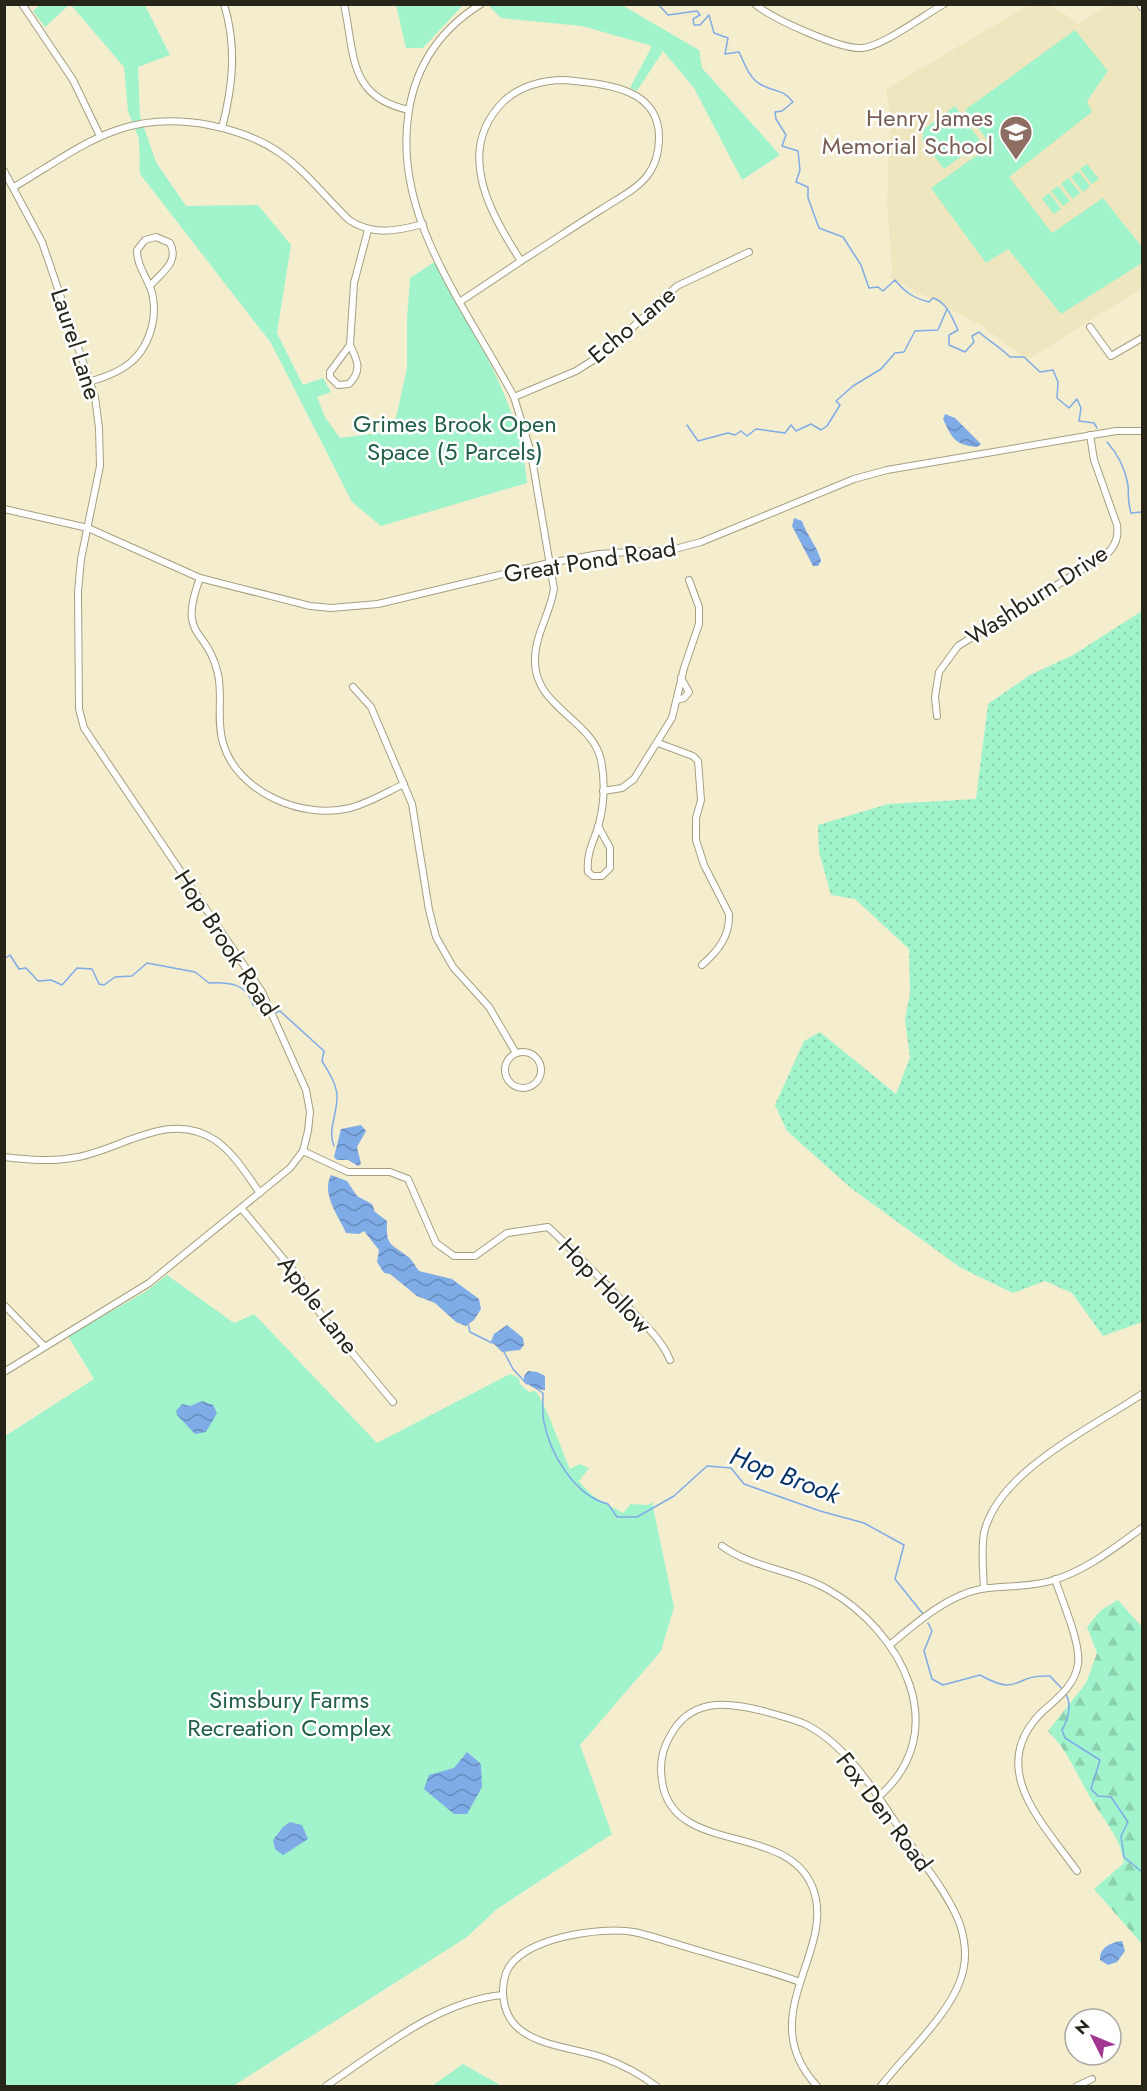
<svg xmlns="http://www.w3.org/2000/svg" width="1147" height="2091" font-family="Jost,sans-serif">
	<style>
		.built { fill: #eee6be }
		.grass { fill: url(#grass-dots) }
		.forest { fill: url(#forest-firs) }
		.park { fill: #a1f3cc }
		.water { fill: url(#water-waves) }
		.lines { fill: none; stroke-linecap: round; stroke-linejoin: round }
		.stream { stroke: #7fabe6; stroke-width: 1.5 }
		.street-casing { stroke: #a59f80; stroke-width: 8 }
		.secondary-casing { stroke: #a59f80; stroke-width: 10 }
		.street { stroke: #fff; stroke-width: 6 }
		.secondary { stroke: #fff; stroke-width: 8 }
		.labels { text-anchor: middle; stroke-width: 5; stroke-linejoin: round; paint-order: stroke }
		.education-label { font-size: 24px; fill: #785e54; stroke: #fff; text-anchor: end }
		.street-label { font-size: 24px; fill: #272519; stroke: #fff }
		.park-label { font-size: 24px; fill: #215f46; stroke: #fff }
		.water-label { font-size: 26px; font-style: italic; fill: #083569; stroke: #fff }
	</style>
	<defs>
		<pattern id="grass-dots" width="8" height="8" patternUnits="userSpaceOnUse" patternTransform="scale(1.5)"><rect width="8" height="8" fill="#a1f3cc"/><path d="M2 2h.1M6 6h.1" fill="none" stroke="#8bd0af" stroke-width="1.8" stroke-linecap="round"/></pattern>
		<pattern id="forest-firs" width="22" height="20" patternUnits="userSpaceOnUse" patternTransform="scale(1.5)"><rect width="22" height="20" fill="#a1f3cc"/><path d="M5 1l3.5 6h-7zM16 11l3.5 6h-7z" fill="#8bd0af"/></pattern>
		<pattern id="water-waves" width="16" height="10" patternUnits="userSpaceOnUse" patternTransform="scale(1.5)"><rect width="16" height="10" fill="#7fabe6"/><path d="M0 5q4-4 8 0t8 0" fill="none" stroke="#688bba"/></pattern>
	</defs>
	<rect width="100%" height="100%" fill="#f5eece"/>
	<polygon class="built" points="1029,5 1051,5 1079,24 1109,5 1131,5 1142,12 1142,288 1027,360 979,324 890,278 892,270 887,204 890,119 886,89"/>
	<polygon class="grass" points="1142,611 1142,1322 1103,1336 1072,1293 1045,1281 1013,1293 961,1268 852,1189 787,1131 775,1105 804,1041 820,1032 896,1094 910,1057 905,1020 910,993 909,949 855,899 831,895 819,852 818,825 888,804 976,799 988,704 1030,675 1073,655"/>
	<path class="forest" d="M1118,1600l24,27v317l-48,-55 30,-26c-5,-31 -24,-46 -38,-73 -12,-22 -20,-41 -38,-59l38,-48 11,-30 -10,-26 14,-17z"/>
	<g class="park">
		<polygon points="41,4 69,4 69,5 45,27 33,11"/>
		<polygon points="494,4 622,5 699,50 702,68 780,155 742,180 694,88 663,51 637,91 630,88 652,46 582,26 501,18 490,7"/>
		<path d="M71,5h74l25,50 -32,12 2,49 16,46 30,44 72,-1 33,40 -14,88 26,52 20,-7 8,14 -14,5 8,20 15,21 53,-7 14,-63v-49l3,-41 26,-17c36,71 85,142 91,222l-146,43 -29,-24 -81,-159 -131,-169 -1,-35 -11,-28 -4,-44z"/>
		<polygon points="396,5 396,4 463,5 423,48 406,48"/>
		<polygon points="1075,30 1108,71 1087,101 1092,112 1009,177 1052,233 1103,198 1142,247 1142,263 1061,314 1008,249 986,263 931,188 991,145 965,110"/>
		<polygon points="955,106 981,142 944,169 922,140 924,129"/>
		<polygon points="1087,164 1099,179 1092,184 1080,169"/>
		<polygon points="1078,171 1090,186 1083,192 1071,177"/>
		<polygon points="1068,178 1080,193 1073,199 1061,184"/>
		<polygon points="1058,186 1070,201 1063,206 1051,191"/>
		<polygon points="1049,193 1061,209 1054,214 1042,199"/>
		<path d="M167,1275l67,48 20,-9 123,129 133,-69 9,4 1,6 9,8 6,-1c9,7 28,63 35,78l10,-5 9,4 -10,13c15,19 25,21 44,32l8,-9 17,1 4,-3 22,105 -13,44 -81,94 32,89 -115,75 -30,28 -234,149h-228v-650l89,-57 -26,-43 77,-44z"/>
		<polygon points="463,2064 502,2086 432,2086"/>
	</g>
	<g class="water">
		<path d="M945,414l10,4 26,26 -4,3c-22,-2 -25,-9 -34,-28z"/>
		<path d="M794,518l8,3c5,15 16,26 19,40l-3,5h-5l-21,-40z"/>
		<polygon points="361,1125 366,1131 357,1147 361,1164 358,1166 348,1160 337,1160 334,1157 341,1129"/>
		<path d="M331,1175l16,6 10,15 15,8 3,8 12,9c-1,25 3,22 20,35 5,3 8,10 12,15l33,8 27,20 2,10 -7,11 -8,6 -10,-4 -21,-19 -18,-7 -27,-22 -6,-1 -7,-11 2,-12 -15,-19 -5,3 -13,-1c-8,-18 -25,-39 -15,-58z"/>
		<polygon points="507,1325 523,1338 524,1345 520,1350 502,1352 491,1341 494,1334"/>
		<polygon points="528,1371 537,1372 545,1376 545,1390 536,1389 524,1382 524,1376"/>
		<polygon points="202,1401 213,1405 217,1413 206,1432 195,1434 177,1415 176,1411 182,1404 190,1406"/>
		<polygon points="467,1752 481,1764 482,1787 467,1814 454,1814 424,1789 429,1775 454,1768"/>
		<polygon points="290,1822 302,1825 308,1839 283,1855 275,1849 273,1840 283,1827"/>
		<path d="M1122,1941l3,10 -8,11 -9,3 -8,-5c-1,-12 11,-18 22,-19z"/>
	</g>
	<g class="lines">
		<g class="stream">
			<path d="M658,4l10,11 29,-4 3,4 -7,4 1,6h6l9,-10 5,18 14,5 -3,16 14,-2c5,10 10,26 21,32 14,9 21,3 33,18l-11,9 -7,1 1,7 10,16 -4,11 16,5 2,19 -4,12 12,5v11l11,30 24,9 18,28 8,23 9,-1 5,4 12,-11c10,12 18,18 34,22l4,-4c14,4 19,20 25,32l-9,5v10l16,7 9,-10 -2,-6 7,-4c11,10 20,14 31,25h14l16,15 13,-2 5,12 -1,16 12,10 8,-9 4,9 -2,13 15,2 3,5"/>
			<polyline points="687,425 698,441 728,433 735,435 741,431 747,436 756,429 785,433 791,425 796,431 811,424 821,430 827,426 840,405 836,401 853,386 881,369 895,353 904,352 915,331 938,330 947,309"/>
			<path d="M1107,442c11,12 18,26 21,43 1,11 -1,15 3,28l11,-1"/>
			<path d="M4,959l6,-4 9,14 7,-1 12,13 13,-1 11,5 15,-17 15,1 7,15 5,1 11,-8 17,-1 15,-13 48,9 14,11c19,-1 38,0 44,22l17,10"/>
			<path d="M275,1013l5,-2 44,40 -2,10c6,10 14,22 15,34 1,18 -10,35 -3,51"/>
			<polyline points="468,1323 470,1332 492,1343"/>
			<polyline points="504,1352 513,1369 527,1384"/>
			<path d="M537,1389l6,4c0,9 -1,20 1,29 6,32 31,74 64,82l9,13h20l37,-21 33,-30 24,2 13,16 76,27 44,12 40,22 -9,34 28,35"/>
			<path d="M928,1623l4,8 -8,20 8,28 11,6 37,-10c41,23 32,-1 70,1l13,14"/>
			<path d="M1066,1694c6,11 2,26 -4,36l3,8 35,22 -9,29 7,7 13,1 17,25 -7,14 3,21 18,15"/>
		</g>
		<g class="street-casing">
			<g id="street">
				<polyline points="22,4 73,80 100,136"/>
				<path d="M344,4c11,51 4,93 65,106"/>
				<path d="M481,4c-87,54 -89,154 -51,240 23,53 57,102 84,153l17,56 23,136c-4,25 -19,46 -19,70 -2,48 57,60 66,101 4,20 3,44 -2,64 -5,17 -13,29 -11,48l5,4h9l8,-8v-20l-12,-22"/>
				<path d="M755,4c16,14 86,46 107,44 20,-1 62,-33 82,-44"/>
				<path d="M564,80c37,4 95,6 95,57 0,14 -4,29 -12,39 -11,14 -30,23 -45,33 -27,17 -54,35 -81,52 -31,-47 -67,-111 -17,-160 16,-15 39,-21 60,-21z"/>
				<path d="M222,128c11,-43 15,-81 2,-124"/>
				<polyline points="4,171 42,242 95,397 99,428 100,466 81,559 78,592 79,709 84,728 262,992 306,1090 310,1112 308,1131 303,1151 290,1168 149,1283 4,1372"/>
				<path d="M14,187c69,-41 109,-78 195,-62 25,5 50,13 71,28 26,18 47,46 69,67 24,16 48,11 74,4"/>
				<polyline points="461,301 521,261"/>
				<polyline points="1090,327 1111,356 1142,338"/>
				<path d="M350,345c7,15 13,25 -1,39l-11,1 -8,-8v-5l20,-27 4,-62 14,-53"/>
				<path d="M92,381c31,-9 52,-22 60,-55 3,-12 3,-29 -3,-41 -5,-12 -12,-21 -12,-35l8,-10 11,-3 14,6c10,19 -9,30 -20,43"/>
				<polyline points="514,397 576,371 606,352 677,286 749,252"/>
				<polyline points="4,509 88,528 200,578 310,606 331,608 378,604 549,563 599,554 675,549 701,542 854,479 887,470 1116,431 1142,431"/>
				<path d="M200,578c-23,61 7,48 18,96 5,23 -2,46 5,69 14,49 79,77 127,65 19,-5 37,-16 54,-24"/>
				<polyline points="353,687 371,707 412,804 429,910 436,937 453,967 489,1007 516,1053"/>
				<polyline points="677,700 684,698 689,692 681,678"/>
				<path d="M937,716l-2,-19 4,-25 19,-26 146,-90c11,-8 15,-18 13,-31l-23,-65 -4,-25"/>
				<path d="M658,743l35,13 5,5 3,39 -5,18v22l8,25 25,49c1,22 -11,37 -27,51"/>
				<polyline points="603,791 622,788 634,779 672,718 684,668 699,624 699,607 689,580"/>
				<circle cx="523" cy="1070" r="18"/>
				<path d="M303,1151l45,21h42l18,7 28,64 18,13h21l32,-23 41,-6c29,27 55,54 82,82 15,16 32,31 40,51"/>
				<path d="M4,1157c25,3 50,5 74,0 46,-9 92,-47 137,-17 19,13 32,35 45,53"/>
				<polyline points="242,1209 301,1280 317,1309 330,1326 393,1402"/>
				<polyline points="4,1305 44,1346"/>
				<path d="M722,1546c30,22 72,24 105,43 74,41 129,143 50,209"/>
				<path d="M1055,1579c7,22 26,64 23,85 -3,21 -20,34 -35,47 -58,56 -1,111 34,160"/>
				<path d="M984,1588c-1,-18 -3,-37 0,-55 14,-62 108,-105 158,-139"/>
				<path d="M891,1644c25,-21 57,-49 90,-55 25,-4 48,-1 73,-9 33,-10 61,-33 88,-52"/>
				<path d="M326,2086c53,-35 111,-85 177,-91"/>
				<path d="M656,2086c-16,-12 -33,-21 -52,-28 -27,-10 -68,-11 -89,-33 -12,-13 -15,-35 -9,-52 13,-35 95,-47 128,-41 22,5 44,13 66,19 33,10 67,19 100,31"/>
				<path d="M817,2086c-66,-71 22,-136 -5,-200 -27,-64 -140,-30 -150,-105 -3,-20 1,-34 11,-50 22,-35 60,-28 94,-19 13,4 28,7 40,13 46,24 75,79 103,119 16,23 34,45 46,71 7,14 11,35 8,51 -6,42 -58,87 -83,120"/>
				<polyline points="1077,2086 1092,2079"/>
			</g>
		</g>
		<g class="secondary-casing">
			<polyline id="secondary" points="1141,4 1142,6"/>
		</g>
		<use href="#street" class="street"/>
		<use href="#secondary" class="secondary"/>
	</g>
	<defs>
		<g id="school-pin" transform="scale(1.725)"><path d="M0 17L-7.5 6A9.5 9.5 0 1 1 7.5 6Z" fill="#8d6e63" stroke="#fff"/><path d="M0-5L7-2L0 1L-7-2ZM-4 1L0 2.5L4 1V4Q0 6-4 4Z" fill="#fff"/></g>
	</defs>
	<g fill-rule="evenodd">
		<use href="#school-pin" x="1016" y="132"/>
	</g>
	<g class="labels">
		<g class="education-label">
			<text x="993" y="126">Henry James<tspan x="993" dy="28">Memorial School</tspan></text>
		</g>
		<g class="street-label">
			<text transform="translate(632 325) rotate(-40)" y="8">Echo Lane</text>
			<text transform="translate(76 344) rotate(72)" y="8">Laurel Lane</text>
			<text transform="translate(590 561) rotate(-9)" y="8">Great Pond Road</text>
			<text transform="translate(1037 595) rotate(-33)" y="8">Washburn Drive</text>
			<text transform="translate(226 943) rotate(57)" y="8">Hop Brook Road</text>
			<text transform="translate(605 1286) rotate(46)" y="8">Hop Hollow</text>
			<text transform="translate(318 1305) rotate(53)" y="8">Apple Lane</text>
			<text transform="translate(884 1812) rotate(53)" y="8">Fox Den Road</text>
		</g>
		<g class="park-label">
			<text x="455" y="432">Grimes Brook Open<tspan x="455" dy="28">Space (5 Parcels)</tspan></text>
			<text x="289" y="1708">Simsbury Farms<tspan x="289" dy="28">Recreation Complex</tspan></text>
		</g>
		<g class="water-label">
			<text transform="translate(785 1475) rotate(21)" y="9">Hop Brook</text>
		</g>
	</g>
	<rect width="1147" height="2091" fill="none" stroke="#272519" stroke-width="12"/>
	<g transform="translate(1093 2037) rotate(313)"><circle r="28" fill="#ffffff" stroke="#a9a8a3" stroke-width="1.5"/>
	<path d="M0-4.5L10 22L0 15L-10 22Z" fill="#a23492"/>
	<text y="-9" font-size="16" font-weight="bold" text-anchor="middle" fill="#272519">N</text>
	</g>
</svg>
